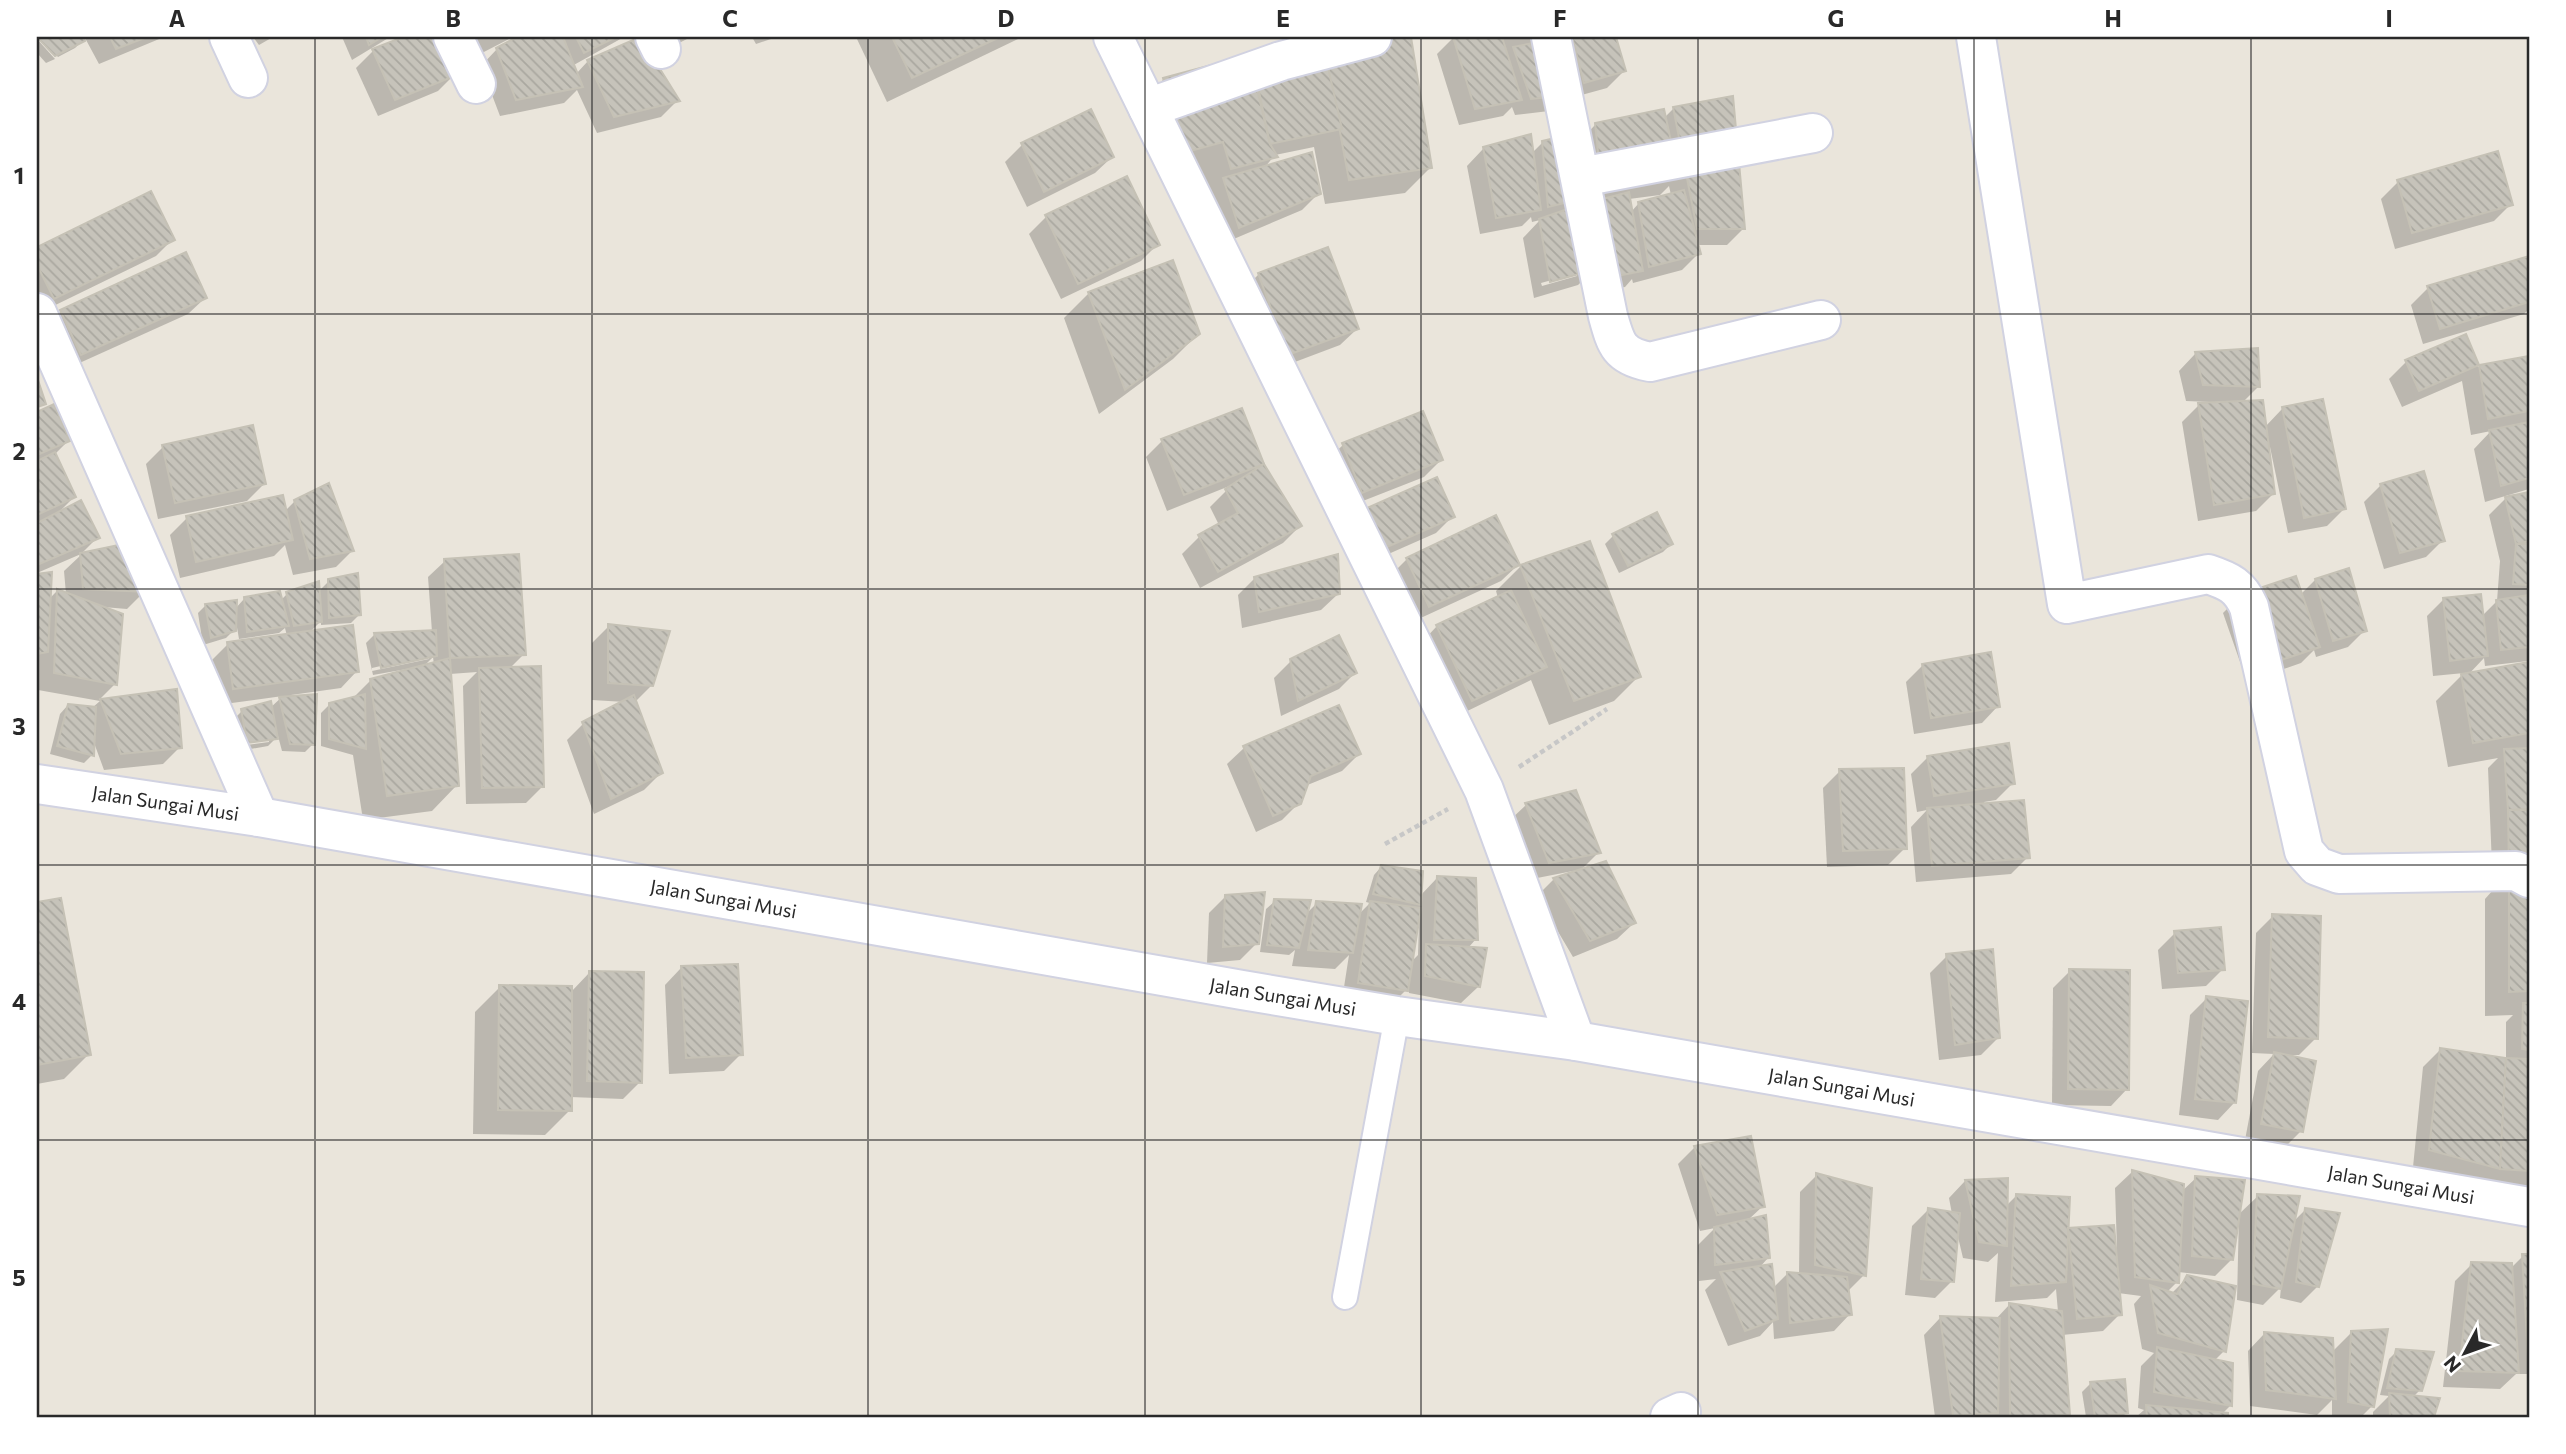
<svg xmlns="http://www.w3.org/2000/svg" width="2566" height="1454" font-family="Commissioner,sans-serif">
	<style>
		.shadow { fill: #0003; fill-rule: evenodd }
		.building { fill: url(#building-back-hatch); stroke: #c5c1b5; stroke-width: 2 }
		.lines { fill: none; stroke-linecap: round; stroke-linejoin: round }
		.service-casing { stroke: #d1d2e1; stroke-width: 28 }
		.minor-casing { stroke: #d1d2e1; stroke-width: 42 }
		.tertiary-casing { stroke: #d1d2e1; stroke-width: 42 }
		.path { stroke: #c7c7c7; stroke-width: 4.5; stroke-dasharray: 5 3.5; stroke-linecap: butt }
		.service { stroke: #fff; stroke-width: 24 }
		.minor { stroke: #fff; stroke-width: 38 }
		.tertiary { stroke: #fff; stroke-width: 38 }
		.grid { fill: none; stroke: #292929; stroke-width: 2; stroke-opacity: 0.55 }
		.labels { text-anchor: middle; stroke-width: 5; stroke-linejoin: round; paint-order: stroke }
		.street-label { font-size: 19px; fill: #292929; stroke: #fff }
		.neatline { fill: none; stroke: #292929; stroke-width: 2.5 }
		.grid-label { font-size: 23px; text-anchor: middle; font-weight: bold; fill: #292929 }
	</style>
	<defs>
		<pattern id="building-back-hatch" width="6" height="6" patternUnits="userSpaceOnUse" patternTransform="scale(1.75)"><rect width="6" height="6" fill="#c6c3ba"/><path d="M-1 5l2 2M0 0l6 6M5-1l2 2" fill="none" stroke="#aaa8a0"/></pattern>
	</defs>
	<rect width="100%" height="100%" fill="#eae5db"/>
	<g class="shadow">
		<polygon points="39,37 164,37 99,64 85,38 75,48 58,57"/>
		<polygon points="253,37 273,37 259,45"/>
		<polygon points="342,37 390,37 352,60"/>
		<polygon points="408,37 436,37 455,74 438,91 378,116 356,68 373,51"/>
		<polygon points="470,37 513,37 480,54"/>
		<polygon points="521,37 624,37 572,66 576,74 588,61 677,101 661,117 597,133 577,90 564,103 500,116 481,66 497,49"/>
		<polygon points="671,37 691,37 677,44"/>
		<polygon points="752,37 777,37 756,44"/>
		<polygon points="856,37 1022,37 887,102"/>
		<polygon points="1316,37 1410,37 1430,168 1405,193 1325,204 1314,147 1275,155 1265,167 1319,193 1302,210 1222,244 1208,196 1212,192 1206,193 1199,166 1159,176 1138,105 1163,80"/>
		<polygon points="1454,37 1614,37 1624,71 1607,88 1567,99 1549,111 1515,115 1512,107 1503,116 1459,125 1437,54"/>
		<polygon points="37,39 55,59 46,63 37,53"/>
		<path d="M1674,108l69,121 -16,16h-30l2,8 -17,17 -49,13 -1,-4 -7,8 -31,6 -6,-18 -10,10 -44,13 -11,-60 17,-18 -8,2 -1,-5 -9,9 -42,8 -13,-68 16,-17 49,4 11,-11 37,-1 15,-16 69,-7zM1669,186l2,9 -32,8 -8,9 -2,-13 31,-4zM1577,273v3l-35,10 -1,-3z"/>
		<polygon points="1090,112 1112,157 1095,173 1027,207 1005,162 1022,145"/>
		<polygon points="1126,178 1158,244 1141,261 1061,299 1029,234 1046,217"/>
		<polygon points="2398,182 2511,204 2494,221 2395,249 2381,199"/>
		<polygon points="150,193 173,239 156,256 37,314 37,249"/>
		<polygon points="2529,258 2529,309 2524,314 2423,344 2411,305 2428,288"/>
		<polygon points="1259,274 1357,329 1340,345 1271,371 1242,291"/>
		<polygon points="1089,293 1198,334 1173,359 1099,414 1064,318"/>
		<polygon points="205,298 188,314 64,370 44,328 61,311"/>
		<polygon points="2465,337 2478,367 2529,358 2529,489 2485,502 2474,449 2491,431 2471,435 2462,381 2402,407 2389,379 2406,362"/>
		<polygon points="2256,350 2258,387 2242,403 2265,427 2282,409 2344,509 2327,526 2288,533 2270,447 2267,448 2273,494 2256,511 2198,521 2182,422 2199,405 2210,405 2210,402 2186,401 2179,371 2195,354"/>
		<polygon points="53,407 68,441 54,455 74,497 56,515 97,538 81,554 37,573 37,414"/>
		<polygon points="1162,441 1263,464 1300,526 1283,543 1200,588 1182,554 1199,537 1219,525 1210,507 1232,485 1167,511 1146,457"/>
		<polygon points="1343,445 1441,460 1424,477 1345,508 1326,461"/>
		<polygon points="163,447 264,484 247,501 158,519 146,464"/>
		<polygon points="2381,485 2443,540 2426,557 2384,569 2364,502"/>
		<path d="M2529,493v704l-116,-30 10,-100 17,-17 66,10v-38l7,-7 -28,1v-117l8,-9 -5,-122 10,-10 -50,9 -12,-66 28,-28 -31,3 -6,-60 17,-17 38,17 15,-15 3,-40 -11,-46 20,-20zM2484,658l1,8 43,-5v3l-60,11z"/>
		<polygon points="295,501 352,551 336,567 293,575 285,545 274,556 180,578 170,535 187,518 284,512"/>
		<polygon points="1368,510 1453,516 1436,533 1368,563 1351,527"/>
		<polygon points="1613,536 1671,544 1663,552 1619,573 1605,544"/>
		<polygon points="81,555 144,592 127,609 103,607 115,684 99,700 175,691 180,747 163,764 104,770 93,740 92,755 84,763 50,754 60,714 68,705 92,708 100,701 38,690 37,576 50,574 48,600 57,591 66,594 64,571"/>
		<polygon points="1407,559 1518,565 1501,581 1412,622 1390,576"/>
		<path d="M445,561l79,93 -15,15 33,118 -16,16 -60,1 -3,-118 14,-14 -27,2 7,111 -25,26 -69,9 -10,-65 -32,-9v-33l9,-9 22,-5 19,-19 63,-15 -1,-8 -9,9 -51,9 -7,-32 8,-8 58,-3 -4,-55zM429,655v4l-57,12v-3z"/>
		<polygon points="1521,566 1639,676 1614,701 1549,725 1531,680 1455,717 1421,643 1437,626 1498,598 1496,591"/>
		<polygon points="1255,578 1338,594 1321,610 1242,628 1238,595"/>
		<polygon points="2315,580 2365,630 2348,647 2316,657 2314,650 2301,663 2247,682 2223,613 2240,596 2300,595"/>
		<polygon points="329,581 359,615 351,623 321,625 321,621 309,633 357,671 341,688 291,695 313,744 305,752 282,751 278,736 268,746 239,751 239,746 269,742 269,738 238,743 234,719 242,711 270,708 283,696 217,705 211,661 228,644 287,636 285,628 279,633 239,639 235,616 234,630 226,638 203,645 198,613 206,605 235,609 244,599 281,600 287,594 318,592"/>
		<polygon points="609,626 652,685 635,702 661,773 644,790 594,814 567,740 584,723 625,702 592,700 592,643"/>
		<polygon points="1291,661 1355,673 1339,689 1281,716 1274,678"/>
		<polygon points="1923,665 1998,706 1982,723 1914,734 1906,682"/>
		<polygon points="1338,707 1359,754 1342,771 1305,786 1299,803 1282,820 1256,832 1227,764 1244,748"/>
		<polygon points="1928,757 2013,783 1996,800 1984,802 2028,857 2011,874 1916,882 1911,827 1927,810 1917,812 1911,774"/>
		<polygon points="1840,771 1905,848 1888,865 1827,867 1823,788"/>
		<polygon points="1575,792 1599,852 1580,871 1634,923 1617,939 1573,957 1537,896 1554,879 1573,873 1573,871 1532,879 1509,821 1526,805"/>
		<path d="M1382,866l38,30 17,-18 39,61 -8,9 10,39 -17,16 -52,-10v-6l-20,20 -47,-7 7,-45 -14,14 -43,-3 3,-16 -6,5 -29,-3 6,-43 9,-8 31,13 11,-11 41,12 12,-12 -4,-1 8,-27zM1417,923h2l-1,32 -7,7z"/>
		<polygon points="1226,896 1257,943 1240,960 1207,963 1209,913"/>
		<polygon points="59,900 89,1054 64,1079 37,1084 37,904"/>
		<polygon points="2273,916 2316,1038 2299,1055 2289,1055 2301,1131 2284,1148 2245,1140 2258,1071 2274,1054 2252,1053 2256,933"/>
		<polygon points="2175,933 2223,969 2206,986 2162,989 2158,950"/>
		<polygon points="1947,956 1998,1038 1981,1055 1939,1060 1930,973"/>
		<polygon points="681,968 741,1054 724,1071 669,1074 665,985"/>
		<polygon points="2070,971 2127,1089 2111,1106 2052,1105 2053,988"/>
		<polygon points="590,972 640,1082 623,1099 570,1097 570,1110 545,1135 473,1134 475,1012 500,987 571,992"/>
		<polygon points="2207,998 2234,1103 2218,1120 2179,1115 2190,1015"/>
		<polygon points="1695,1147 1763,1206 1747,1221 1768,1258 1759,1268 1773,1288 1787,1274 1799,1275 1800,1192 1817,1175 1864,1275 1847,1292 1850,1314 1834,1331 1774,1339 1773,1322 1760,1336 1728,1346 1705,1290 1716,1279 1699,1281 1698,1245 1715,1228 1700,1231 1678,1164"/>
		<polygon points="2132,1172 2182,1185 2181,1192 2196,1178 2232,1259 2215,1276 2178,1272 2177,1282 2166,1293 2171,1294 2188,1277 2224,1351 2214,1361 2230,1406 2222,1414 2227,1417 2136,1417 2144,1410 2138,1408 2141,1366 2154,1353 2142,1349 2134,1304 2141,1296 2118,1293 2120,1314 2103,1331 2062,1335 2068,1414 2065,1417 1935,1417 1924,1335 1940,1318 1995,1320 2010,1304 2058,1312 2056,1289 2047,1298 1995,1302 1998,1253 1988,1262 1963,1258 1957,1233 1952,1281 1935,1298 1905,1295 1912,1226 1929,1209 1952,1214 1949,1198 1965,1181 2006,1180 2006,1206 2017,1195 2066,1230 2117,1249 2115,1188"/>
		<polygon points="2258,1196 2293,1222 2305,1210 2318,1286 2301,1303 2280,1298 2281,1287 2263,1305 2237,1300 2239,1214"/>
		<polygon points="2523,1256 2529,1256 2529,1374 2516,1374 2500,1389 2443,1387 2455,1281 2472,1264 2511,1268"/>
		<polygon points="2351,1333 2372,1406 2361,1417 2332,1417 2332,1400 2317,1415 2250,1406 2248,1351 2264,1334 2332,1352"/>
		<polygon points="2397,1351 2420,1390 2413,1397 2437,1399 2432,1417 2373,1417 2373,1412 2389,1396 2380,1395 2389,1359"/>
		<polygon points="2090,1384 2126,1413 2122,1417 2086,1417 2082,1392"/>
	</g>
	<g class="building">
		<polygon points="37,37 84,37 85,41 55,56"/>
		<polygon points="110,37 147,37 116,49"/>
		<polygon points="366,37 382,37 369,45"/>
		<polygon points="403,37 438,37 457,75 395,100 372,49"/>
		<polygon points="517,37 563,37 583,87 516,100 496,48"/>
		<polygon points="576,37 616,37 584,53"/>
		<polygon points="640,37 680,101 614,117 587,60"/>
		<polygon points="892,37 1000,37 912,78"/>
		<polygon points="1326,37 1411,37 1432,168 1349,180 1327,63"/>
		<polygon points="1453,37 1502,37 1522,100 1475,109"/>
		<polygon points="1572,37 1616,37 1626,71 1584,83"/>
		<polygon points="1558,38 1568,95 1531,99 1513,47"/>
		<polygon points="1249,55 1270,144 1278,157 1231,169 1223,142 1183,153 1163,78"/>
		<polygon points="1327,63 1342,129 1270,144 1256,77"/>
		<polygon points="1733,96 1745,229 1697,229 1673,107"/>
		<polygon points="1091,109 1114,157 1044,192 1021,143"/>
		<polygon points="1664,109 1679,178 1602,190 1595,123"/>
		<polygon points="1580,132 1593,196 1548,207 1542,141"/>
		<polygon points="1531,134 1541,210 1496,218 1483,147"/>
		<polygon points="2498,151 2513,205 2412,233 2397,180"/>
		<polygon points="1312,152 1321,194 1239,228 1223,178"/>
		<polygon points="1127,176 1160,245 1078,284 1045,215"/>
		<polygon points="1684,190 1701,254 1649,267 1638,202"/>
		<polygon points="151,191 175,240 54,299 37,265 37,247"/>
		<polygon points="1629,192 1643,271 1611,277 1587,203"/>
		<polygon points="1576,206 1597,269 1550,282 1539,219"/>
		<polygon points="1328,247 1359,329 1288,355 1258,273"/>
		<polygon points="186,252 207,298 81,355 60,310"/>
		<polygon points="2529,256 2529,302 2440,329 2427,286"/>
		<polygon points="1173,260 1200,334 1125,390 1088,292"/>
		<polygon points="2466,334 2479,365 2419,391 2405,360"/>
		<polygon points="2258,348 2260,387 2203,385 2195,352"/>
		<polygon points="2529,356 2529,411 2488,419 2479,365"/>
		<polygon points="37,377 46,404 37,407"/>
		<polygon points="2323,399 2346,509 2304,518 2282,407"/>
		<polygon points="2263,400 2275,494 2214,505 2198,403"/>
		<polygon points="54,404 70,441 37,455 37,412"/>
		<polygon points="1242,408 1264,464 1184,495 1161,439"/>
		<polygon points="1423,411 1443,460 1362,493 1342,443"/>
		<polygon points="2529,422 2529,478 2501,486 2489,430"/>
		<polygon points="253,425 266,484 175,503 162,445"/>
		<polygon points="55,452 76,497 37,515 37,461"/>
		<polygon points="1264,464 1302,526 1218,572 1198,535 1238,513 1225,489"/>
		<polygon points="2424,471 2445,541 2400,553 2380,484"/>
		<polygon points="1437,477 1455,517 1385,548 1367,508"/>
		<polygon points="329,483 354,551 310,559 294,500"/>
		<polygon points="2529,492 2529,541 2516,544 2505,497"/>
		<polygon points="283,495 293,540 196,562 186,516"/>
		<polygon points="81,500 100,538 37,565 37,523"/>
		<polygon points="1657,512 1673,544 1628,566 1612,534"/>
		<polygon points="1496,515 1520,565 1429,607 1406,558"/>
		<polygon points="1590,541 1641,677 1574,701 1520,565"/>
		<polygon points="124,544 146,592 83,589 80,553"/>
		<polygon points="2516,544 2529,544 2529,585 2513,584"/>
		<polygon points="519,554 526,655 450,658 444,559"/>
		<polygon points="1338,554 1340,594 1259,612 1254,577"/>
		<polygon points="2349,568 2367,631 2333,641 2315,579"/>
		<polygon points="52,572 48,652 37,654 37,574"/>
		<polygon points="358,573 361,615 329,618 328,579"/>
		<polygon points="2296,576 2320,647 2263,666 2239,595"/>
		<polygon points="319,581 322,622 294,626 286,592"/>
		<polygon points="57,589 123,614 117,685 54,673"/>
		<polygon points="1511,590 1547,667 1472,701 1436,625"/>
		<polygon points="280,591 289,626 247,632 244,597"/>
		<polygon points="2481,594 2488,656 2450,661 2443,598"/>
		<polygon points="2529,595 2529,647 2501,650 2496,600"/>
		<polygon points="237,600 236,631 211,638 205,604"/>
		<polygon points="608,624 670,631 653,686 608,683"/>
		<polygon points="353,625 359,672 233,689 227,642"/>
		<polygon points="436,630 437,656 381,668 374,633"/>
		<polygon points="1339,635 1357,673 1298,701 1290,659"/>
		<polygon points="1991,652 2000,707 1931,718 1922,664"/>
		<polygon points="450,658 459,786 387,796 370,679"/>
		<polygon points="2529,662 2529,733 2473,743 2461,674"/>
		<polygon points="541,666 544,787 482,788 479,668"/>
		<polygon points="177,689 182,748 121,754 100,699"/>
		<polygon points="317,694 315,745 290,744 279,697"/>
		<polygon points="365,694 366,749 329,739 329,703"/>
		<polygon points="634,695 663,773 611,799 582,722"/>
		<polygon points="271,701 278,739 247,743 241,709"/>
		<polygon points="68,704 96,707 94,756 57,746"/>
		<polygon points="1339,705 1361,754 1311,776 1301,804 1273,816 1243,746"/>
		<polygon points="2009,743 2015,784 1934,796 1927,756"/>
		<polygon points="2529,748 2529,809 2508,810 2504,749"/>
		<polygon points="1904,768 1907,849 1843,851 1839,769"/>
		<polygon points="1576,790 1601,853 1549,863 1525,803"/>
		<polygon points="2024,800 2030,858 1932,866 1927,808"/>
		<polygon points="2508,810 2529,810 2529,871 2509,872"/>
		<polygon points="1606,861 1636,923 1590,941 1553,878"/>
		<polygon points="1381,865 1423,871 1421,905 1373,894"/>
		<polygon points="2509,872 2529,872 2529,991 2509,992"/>
		<polygon points="1437,876 1476,878 1478,940 1434,940"/>
		<polygon points="1265,892 1259,944 1223,947 1225,895"/>
		<polygon points="61,898 91,1055 37,1065 37,902"/>
		<polygon points="1274,899 1311,900 1299,948 1267,945"/>
		<polygon points="1316,901 1362,904 1353,953 1308,950"/>
		<polygon points="1370,901 1421,908 1408,991 1358,983"/>
		<polygon points="2272,914 2321,916 2318,1039 2268,1037"/>
		<polygon points="2221,927 2225,970 2178,973 2174,931"/>
		<polygon points="1426,944 1487,948 1480,987 1425,976"/>
		<polygon points="1993,949 2000,1038 1955,1045 1946,954"/>
		<polygon points="738,964 743,1055 686,1058 681,966"/>
		<polygon points="2069,969 2130,970 2129,1090 2068,1089"/>
		<polygon points="589,971 644,972 642,1083 587,1081"/>
		<polygon points="499,985 572,986 572,1111 498,1110"/>
		<polygon points="2206,996 2248,1001 2236,1103 2195,1099"/>
		<polygon points="2523,1003 2529,1003 2529,1050 2522,1049"/>
		<polygon points="2440,1048 2506,1058 2500,1169 2429,1150"/>
		<polygon points="2274,1052 2316,1061 2303,1132 2261,1124"/>
		<polygon points="2506,1058 2529,1059 2529,1171 2500,1169"/>
		<polygon points="1751,1136 1765,1207 1717,1215 1694,1146"/>
		<polygon points="2132,1170 2184,1184 2179,1283 2135,1277"/>
		<polygon points="1816,1173 1872,1188 1866,1276 1815,1265"/>
		<polygon points="2195,1176 2245,1180 2233,1260 2192,1256"/>
		<polygon points="2008,1178 2007,1246 1979,1242 1965,1180"/>
		<polygon points="2016,1194 2070,1197 2066,1282 2011,1286"/>
		<polygon points="2257,1194 2300,1196 2281,1289 2253,1284"/>
		<polygon points="1928,1208 1960,1213 1954,1282 1921,1279"/>
		<polygon points="2305,1208 2340,1213 2319,1287 2296,1282"/>
		<polygon points="1766,1215 1770,1258 1715,1265 1714,1227"/>
		<polygon points="2114,1225 2122,1315 2077,1319 2068,1228"/>
		<polygon points="2522,1254 2529,1254 2529,1358 2528,1357"/>
		<polygon points="2471,1262 2512,1263 2519,1373 2459,1371"/>
		<polygon points="1772,1264 1778,1319 1745,1331 1720,1272"/>
		<polygon points="1787,1272 1847,1277 1852,1315 1790,1323"/>
		<polygon points="2187,1275 2236,1286 2226,1352 2158,1333 2150,1285 2177,1294"/>
		<polygon points="2009,1303 2062,1311 2070,1415 2010,1417"/>
		<polygon points="1940,1316 2000,1318 1998,1413 1953,1416"/>
		<polygon points="2388,1329 2374,1407 2348,1402 2351,1331"/>
		<polygon points="2264,1332 2333,1338 2336,1399 2266,1390"/>
		<polygon points="2157,1347 2233,1363 2232,1406 2154,1392"/>
		<polygon points="2396,1349 2434,1352 2422,1391 2387,1388"/>
		<polygon points="2125,1379 2128,1413 2095,1417 2090,1382"/>
		<polygon points="2389,1393 2440,1398 2434,1417 2390,1417"/>
		<polygon points="2146,1405 2228,1413 2228,1417 2147,1417"/>
	</g>
	<g class="lines">
		<g class="service-casing">
			<polyline id="service" points="1345,1297 1397,1016"/>
		</g>
		<g class="minor-casing">
			<g id="minor">
				<polyline points="229,37 248,78"/>
				<polyline points="453,37 476,84"/>
				<polyline points="655,37 661,49"/>
				<polyline points="1113,37 1484,790 1576,1041"/>
				<path d="M1551,37l57,279c8,29 11,40 42,46l171,-42"/>
				<path d="M1976,37l91,567 141,-30c21,7 32,12 41,33l55,244 13,15 22,8 177,-3 13,7"/>
				<polyline points="1148,108 1281,61 1372,37"/>
				<polyline points="1581,177 1813,133"/>
				<polyline points="37,313 259,817"/>
				<polyline points="1670,1417 1681,1412"/>
			</g>
		</g>
		<g class="tertiary-casing">
			<g id="tertiary">
				<path id="s1" d="M37,784l222,33 983,173 155,26 179,25 953,166"/>
			</g>
		</g>
		<g class="path">
			<polyline points="1519,767 1607,709"/>
			<polyline points="1385,844 1448,809"/>
		</g>
		<use href="#service" class="service"/>
		<use href="#minor" class="minor"/>
		<use href="#tertiary" class="tertiary"/>
	</g>
	<path class="grid" d="M315,37v1380M592,37v1380M868,37v1380M1145,37v1380M1421,37v1380M1698,37v1380M1974,37v1380M2251,37v1380M37,314h2492M37,589h2492M37,865h2492M37,1140h2492"/>
	<g class="labels">
		<g class="street-label">
			<text dy="7" stroke="none"><textPath href="#s1" startOffset="130">Jalan Sungai Musi</textPath></text>
			<text dy="7" stroke="none"><textPath href="#s1" startOffset="696">Jalan Sungai Musi</textPath></text>
			<text dy="7" stroke="none"><textPath href="#s1" startOffset="1264">Jalan Sungai Musi</textPath></text>
			<text dy="7" stroke="none"><textPath href="#s1" startOffset="1830">Jalan Sungai Musi</textPath></text>
			<text dy="7" stroke="none"><textPath href="#s1" startOffset="2398">Jalan Sungai Musi</textPath></text>
		</g>
	</g>
	<rect width="2566" height="1454" fill="none" stroke="#ffffff" stroke-width="77"/>
	<g transform="translate(2465 1353) rotate(229)" stroke="#ffffff" stroke-width="5" paint-order="stroke">
	<path d="M0-5L12 26L0 18L-12 26Z" fill="#292929"/>
	<text y="-10" font-size="19" font-weight="bold" text-anchor="middle" fill="#292929">N</text>
	</g>
	<rect x="38" y="38" width="2490" height="1378" class="neatline"/>
	<g class="grid-label">
		<text x="177" y="27">A</text>
		<text x="453" y="27">B</text>
		<text x="730" y="27">C</text>
		<text x="1006" y="27">D</text>
		<text x="1283" y="27">E</text>
		<text x="1560" y="27">F</text>
		<text x="1836" y="27">G</text>
		<text x="2113" y="27">H</text>
		<text x="2389" y="27">I</text>
		<text x="19" y="184">1</text>
		<text x="19" y="460">2</text>
		<text x="19" y="735">3</text>
		<text x="19" y="1010">4</text>
		<text x="19" y="1286">5</text>
	</g>
</svg>
